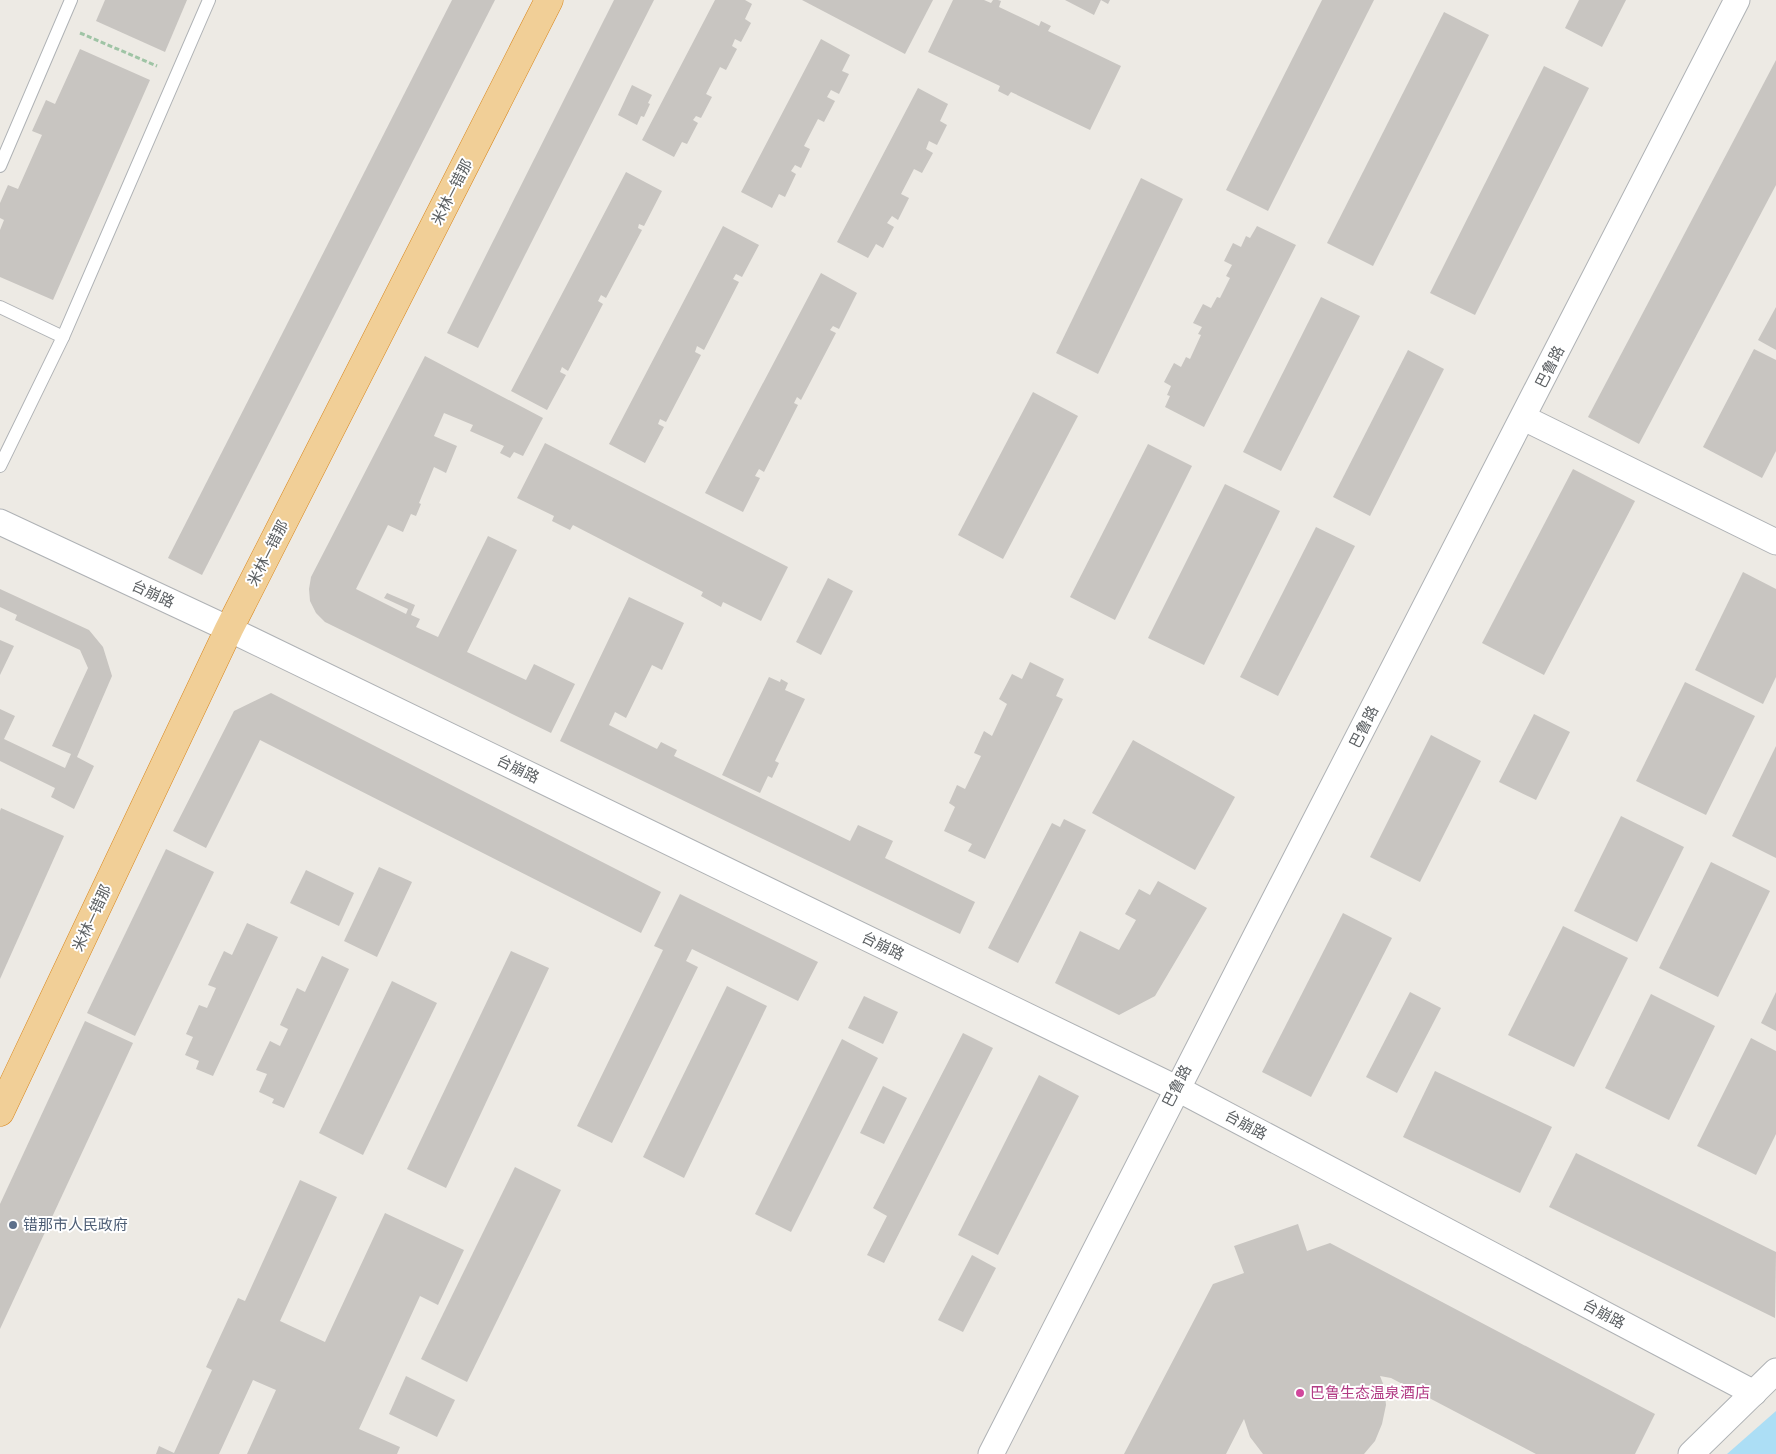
<svg xmlns="http://www.w3.org/2000/svg" width="1776" height="1454" font-family="'IBM Plex Sans','Noto Sans SC',sans-serif">
	<style>
		.water { fill: #acdef5 }
		.building { fill: #c8c5c1 }
		.lines { fill: none; stroke-linecap: round; stroke-linejoin: round }
		.lane-casing { stroke: #afb2b5; stroke-width: 14 }
		.street-casing { stroke: #afb2b5; stroke-width: 27 }
		.highway-casing { stroke: #d88519; stroke-width: 29 }
		.path { stroke: #9fc4a5; stroke-width: 3; stroke-dasharray: 5 2.5; stroke-linecap: butt }
		.lane { stroke: #fff; stroke-width: 12 }
		.street { stroke: #fff; stroke-width: 25 }
		.highway { stroke: #f1cf97; stroke-width: 28 }
		.service-dot { fill: #5c6f8a; stroke: #fff; stroke-width: 2 }
		.hotel-dot { fill: #d1479c; stroke: #fff; stroke-width: 2 }
		.labels { text-anchor: middle; stroke-width: 4; stroke-linejoin: round; paint-order: stroke }
		.street-label { font-size: 15px; fill: #5c6063; stroke: #fff }
		.service-label { font-size: 15px; fill: #4e5e75; stroke: #fff; text-anchor: start }
		.hotel-label { font-size: 15px; fill: #b23c85; stroke: #fff; text-anchor: start }
	</style>
	<rect width="100%" height="100%" fill="#edeae4"/>
	<polygon class="water" points="1776,1411 1776,1454 1727,1454"/>
	<g class="building">
		<polygon points="105,0 187,0 165,52 96,21"/>
		<polygon points="452,0 495,0 202,575 168,558"/>
		<polygon points="614,0 654,0 478,348 447,333"/>
		<polygon points="715,0 745,0 752,4 745,19 751,23 741,42 735,39 732,46 737,49 726,70 720,67 706,94 712,97 701,118 696,116 693,120 698,123 687,144 682,142 674,157 642,140"/>
		<polygon points="802,0 933,0 905,54"/>
		<polygon points="953,0 984,0 991,3 993,0 998,0 1001,1 999,7 1039,26 1041,21 1051,26 1048,31 1121,66 1090,130 1011,92 1008,96 998,91 1000,86 928,52"/>
		<polygon points="1065,0 1110,0 1108,4 1101,0 1094,15"/>
		<polygon points="1322,0 1374,0 1268,211 1226,190"/>
		<polygon points="1579,0 1626,0 1602,47 1565,28"/>
		<polygon points="1444,12 1489,35 1373,266 1327,243"/>
		<polygon points="821,39 850,55 842,71 849,74 839,94 831,90 827,97 835,101 824,122 818,119 804,146 810,149 801,168 795,165 791,171 796,174 785,197 779,194 772,208 741,192"/>
		<polygon points="80,49 150,80 53,300 0,277 0,230 4,220 0,218 0,203 8,185 18,189 42,135 32,131 46,100 55,104"/>
		<polygon points="1776,60 1776,185 1639,444 1588,417"/>
		<polygon points="1544,66 1589,88 1475,315 1430,293"/>
		<polygon points="632,85 652,95 648,103 650,104 644,117 641,116 637,125 618,115"/>
		<polygon points="918,88 948,104 940,121 947,125 937,145 929,141 926,149 933,153 922,173 914,169 901,194 909,198 898,220 892,216 887,223 894,227 883,248 876,244 868,258 837,242"/>
		<polygon points="626,172 662,191 644,226 639,224 638,228 642,230 606,298 601,295 598,301 603,304 568,371 562,367 560,372 566,375 547,410 511,391"/>
		<polygon points="1141,178 1183,199 1098,374 1056,353"/>
		<polygon points="723,226 759,245 742,277 736,274 733,279 739,282 704,350 697,346 695,352 701,355 666,422 660,419 658,424 664,427 645,463 609,444"/>
		<polygon points="1257,226 1296,245 1204,427 1165,407 1170,396 1167,395 1171,386 1164,382 1174,363 1181,367 1186,357 1190,359 1201,335 1198,334 1202,327 1193,323 1203,304 1211,308 1217,297 1220,298 1230,278 1226,276 1232,265 1224,261 1233,243 1241,247 1246,236 1250,238"/>
		<polygon points="821,273 857,293 839,329 833,326 830,330 836,333 801,400 797,397 794,403 798,405 764,472 759,469 755,476 760,478 743,512 705,493"/>
		<polygon points="1321,297 1360,316 1281,471 1243,452"/>
		<polygon points="1776,307 1776,350 1758,340"/>
		<polygon points="1754,349 1776,360 1776,451 1762,478 1703,447"/>
		<polygon points="1408,350 1444,369 1370,516 1333,497"/>
		<polygon points="425,356 543,418 523,456 514,452 510,458 500,453 504,446 470,431 473,425 444,413 434,436 457,446 446,473 434,467 419,503 421,504 416,516 411,514 403,532 388,525 356,589 406,614 408,609 384,598 387,593 415,605 411,615 420,619 416,627 438,637 488,536 517,550 467,652 526,680 534,664 575,684 551,733 325,622 316,613 310,601 309,589 311,577"/>
		<polygon points="1033,392 1078,416 1003,559 958,535"/>
		<polygon points="545,443 788,567 761,621 723,602 721,607 701,596 703,592 573,525 570,530 552,521 554,516 517,498"/>
		<polygon points="1148,444 1192,466 1115,620 1070,597"/>
		<polygon points="1573,469 1635,501 1544,675 1482,643"/>
		<polygon points="1225,484 1280,511 1204,665 1148,638"/>
		<polygon points="1316,527 1355,546 1278,696 1240,677"/>
		<polygon points="1743,572 1776,589 1776,677 1763,704 1695,670"/>
		<polygon points="828,578 853,591 821,655 796,642"/>
		<polygon points="0,589 89,630 103,647 112,676 77,757 94,766 74,809 51,797 55,788 0,761 0,709 15,716 4,739 65,768 71,754 52,746 88,668 80,650 15,620 17,615 0,607"/>
		<polygon points="629,597 684,623 662,670 652,665 626,718 615,712 609,725 657,749 661,742 677,750 674,756 850,841 858,825 893,841 885,858 975,902 960,934 560,741"/>
		<polygon points="0,640 14,646 0,675"/>
		<polygon points="1030,662 1064,679 1056,696 1063,699 985,859 968,851 972,844 944,831 955,807 949,803 957,785 965,789 981,756 974,753 984,731 992,736 1007,704 999,699 1012,674 1022,679"/>
		<polygon points="769,677 780,682 781,679 788,683 785,690 805,699 775,761 779,763 772,778 768,776 760,793 722,775"/>
		<polygon points="1685,682 1755,716 1706,815 1636,781"/>
		<polygon points="271,693 661,892 641,933 260,740 206,848 173,831 234,711"/>
		<polygon points="1534,714 1570,732 1536,800 1499,782"/>
		<polygon points="1431,735 1481,761 1420,882 1370,857"/>
		<polygon points="1133,740 1235,797 1195,870 1092,813"/>
		<polygon points="1776,746 1776,858 1732,836"/>
		<polygon points="1,808 64,836 0,979 0,811"/>
		<polygon points="1621,816 1684,847 1637,942 1574,911"/>
		<polygon points="1064,819 1086,830 1018,963 988,948 1052,823 1060,827"/>
		<polygon points="166,849 214,872 135,1036 87,1013"/>
		<polygon points="1711,862 1770,891 1718,997 1659,968"/>
		<polygon points="379,867 412,882 377,957 344,941"/>
		<polygon points="306,870 354,893 339,926 290,903"/>
		<polygon points="1158,881 1207,908 1155,996 1119,1015 1055,983 1080,931 1119,950 1136,920 1125,914 1139,889 1150,895"/>
		<polygon points="680,894 818,962 798,1001 692,949 686,961 698,967 612,1143 577,1126 663,950 654,946"/>
		<polygon points="1343,913 1392,938 1311,1097 1262,1072"/>
		<polygon points="247,923 278,937 213,1076 196,1069 199,1061 185,1055 193,1037 186,1034 199,1005 207,1008 216,988 208,985 224,951 232,955"/>
		<polygon points="1563,926 1628,958 1574,1067 1508,1035"/>
		<polygon points="511,951 549,968 446,1188 407,1169"/>
		<polygon points="322,956 349,969 284,1108 272,1103 274,1099 259,1092 267,1074 256,1070 270,1041 280,1046 288,1029 280,1025 297,988 305,992"/>
		<polygon points="392,981 437,1003 363,1155 319,1133"/>
		<polygon points="727,986 767,1006 684,1178 643,1157"/>
		<polygon points="1410,992 1441,1008 1397,1093 1366,1077"/>
		<polygon points="1776,992 1776,1031 1761,1023"/>
		<polygon points="1651,994 1715,1026 1669,1120 1605,1088"/>
		<polygon points="864,996 898,1012 883,1044 848,1028"/>
		<polygon points="85,1021 133,1043 0,1329 0,1204"/>
		<polygon points="963,1033 993,1048 884,1263 867,1255 887,1216 873,1208"/>
		<polygon points="1751,1038 1776,1051 1776,1134 1756,1175 1697,1146"/>
		<polygon points="842,1039 878,1058 791,1232 755,1214"/>
		<polygon points="1435,1071 1552,1127 1520,1193 1403,1137"/>
		<polygon points="1039,1075 1079,1096 998,1255 958,1235"/>
		<polygon points="883,1086 907,1098 884,1144 860,1133"/>
		<polygon points="1576,1153 1776,1252 1775,1318 1549,1207"/>
		<polygon points="515,1167 561,1190 467,1382 421,1359"/>
		<polygon points="300,1180 337,1197 280,1321 325,1342 385,1213 464,1250 438,1305 420,1296 359,1429 400,1447 397,1454 247,1454 276,1390 253,1380 219,1454 156,1454 159,1446 174,1453 212,1370 206,1367 238,1298 245,1301"/>
		<polygon points="1298,1224 1307,1251 1330,1243 1655,1414 1635,1454 1536,1454 1391,1378 1380,1376 1384,1386 1386,1405 1382,1424 1375,1441 1364,1454 1263,1454 1250,1437 1244,1419 1226,1454 1124,1454 1213,1284 1244,1273 1234,1246"/>
		<polygon points="972,1255 996,1268 963,1332 938,1320"/>
		<polygon points="406,1376 455,1400 437,1437 389,1414"/>
	</g>
	<g class="lines">
		<g class="lane-casing">
			<g id="lane">
				<polyline points="0,166 71,0"/>
				<polyline points="0,307 63,337"/>
				<polyline points="0,466 63,337 209,0"/>
			</g>
		</g>
		<g class="street-casing">
			<g id="street">
				<polyline points="1524,418 1776,542"/>
				<polyline points="0,522 229,629 1176,1088 1754,1393"/>
				<path d="M991,1454c246,-486 499,-969 746,-1454"/>
				<polyline points="1691,1454 1776,1371"/>
			</g>
		</g>
		<g class="highway-casing">
			<polyline id="highway" points="0,1112 229,629 549,0"/>
		</g>
		<polyline class="path" points="80,33 157,66"/>
		<use href="#lane" class="lane"/>
		<use href="#street" class="street"/>
		<use href="#highway" class="highway"/>
	</g>
	<circle class="service-dot" cx="13" cy="1225" r="5"/>
	<circle class="hotel-dot" cx="1300" cy="1393" r="5"/>
	<g class="labels">
		<g class="street-label">
			<text transform="translate(452 192) rotate(-63)" y="5">米林—错那</text>
			<text transform="translate(1550 367) rotate(-63)" y="5">巴鲁路</text>
			<text transform="translate(268 553) rotate(-63)" y="5">米林—错那</text>
			<text transform="translate(153 594) rotate(25)" y="5">台崩路</text>
			<text transform="translate(1364 727) rotate(-63)" y="5">巴鲁路</text>
			<text transform="translate(518 769) rotate(26)" y="5">台崩路</text>
			<text transform="translate(92 918) rotate(-65)" y="5">米林—错那</text>
			<text transform="translate(883 946) rotate(26)" y="5">台崩路</text>
			<text transform="translate(1177 1086) rotate(-63)" y="5">巴鲁路</text>
			<text transform="translate(1246 1125) rotate(28)" y="5">台崩路</text>
			<text transform="translate(1604 1314) rotate(28)" y="5">台崩路</text>
		</g>
		<g class="service-label">
			<text x="23" y="1230">错那市人民政府</text>
		</g>
		<g class="hotel-label">
			<text x="1310" y="1398">巴鲁生态温泉酒店</text>
		</g>
	</g>
</svg>
